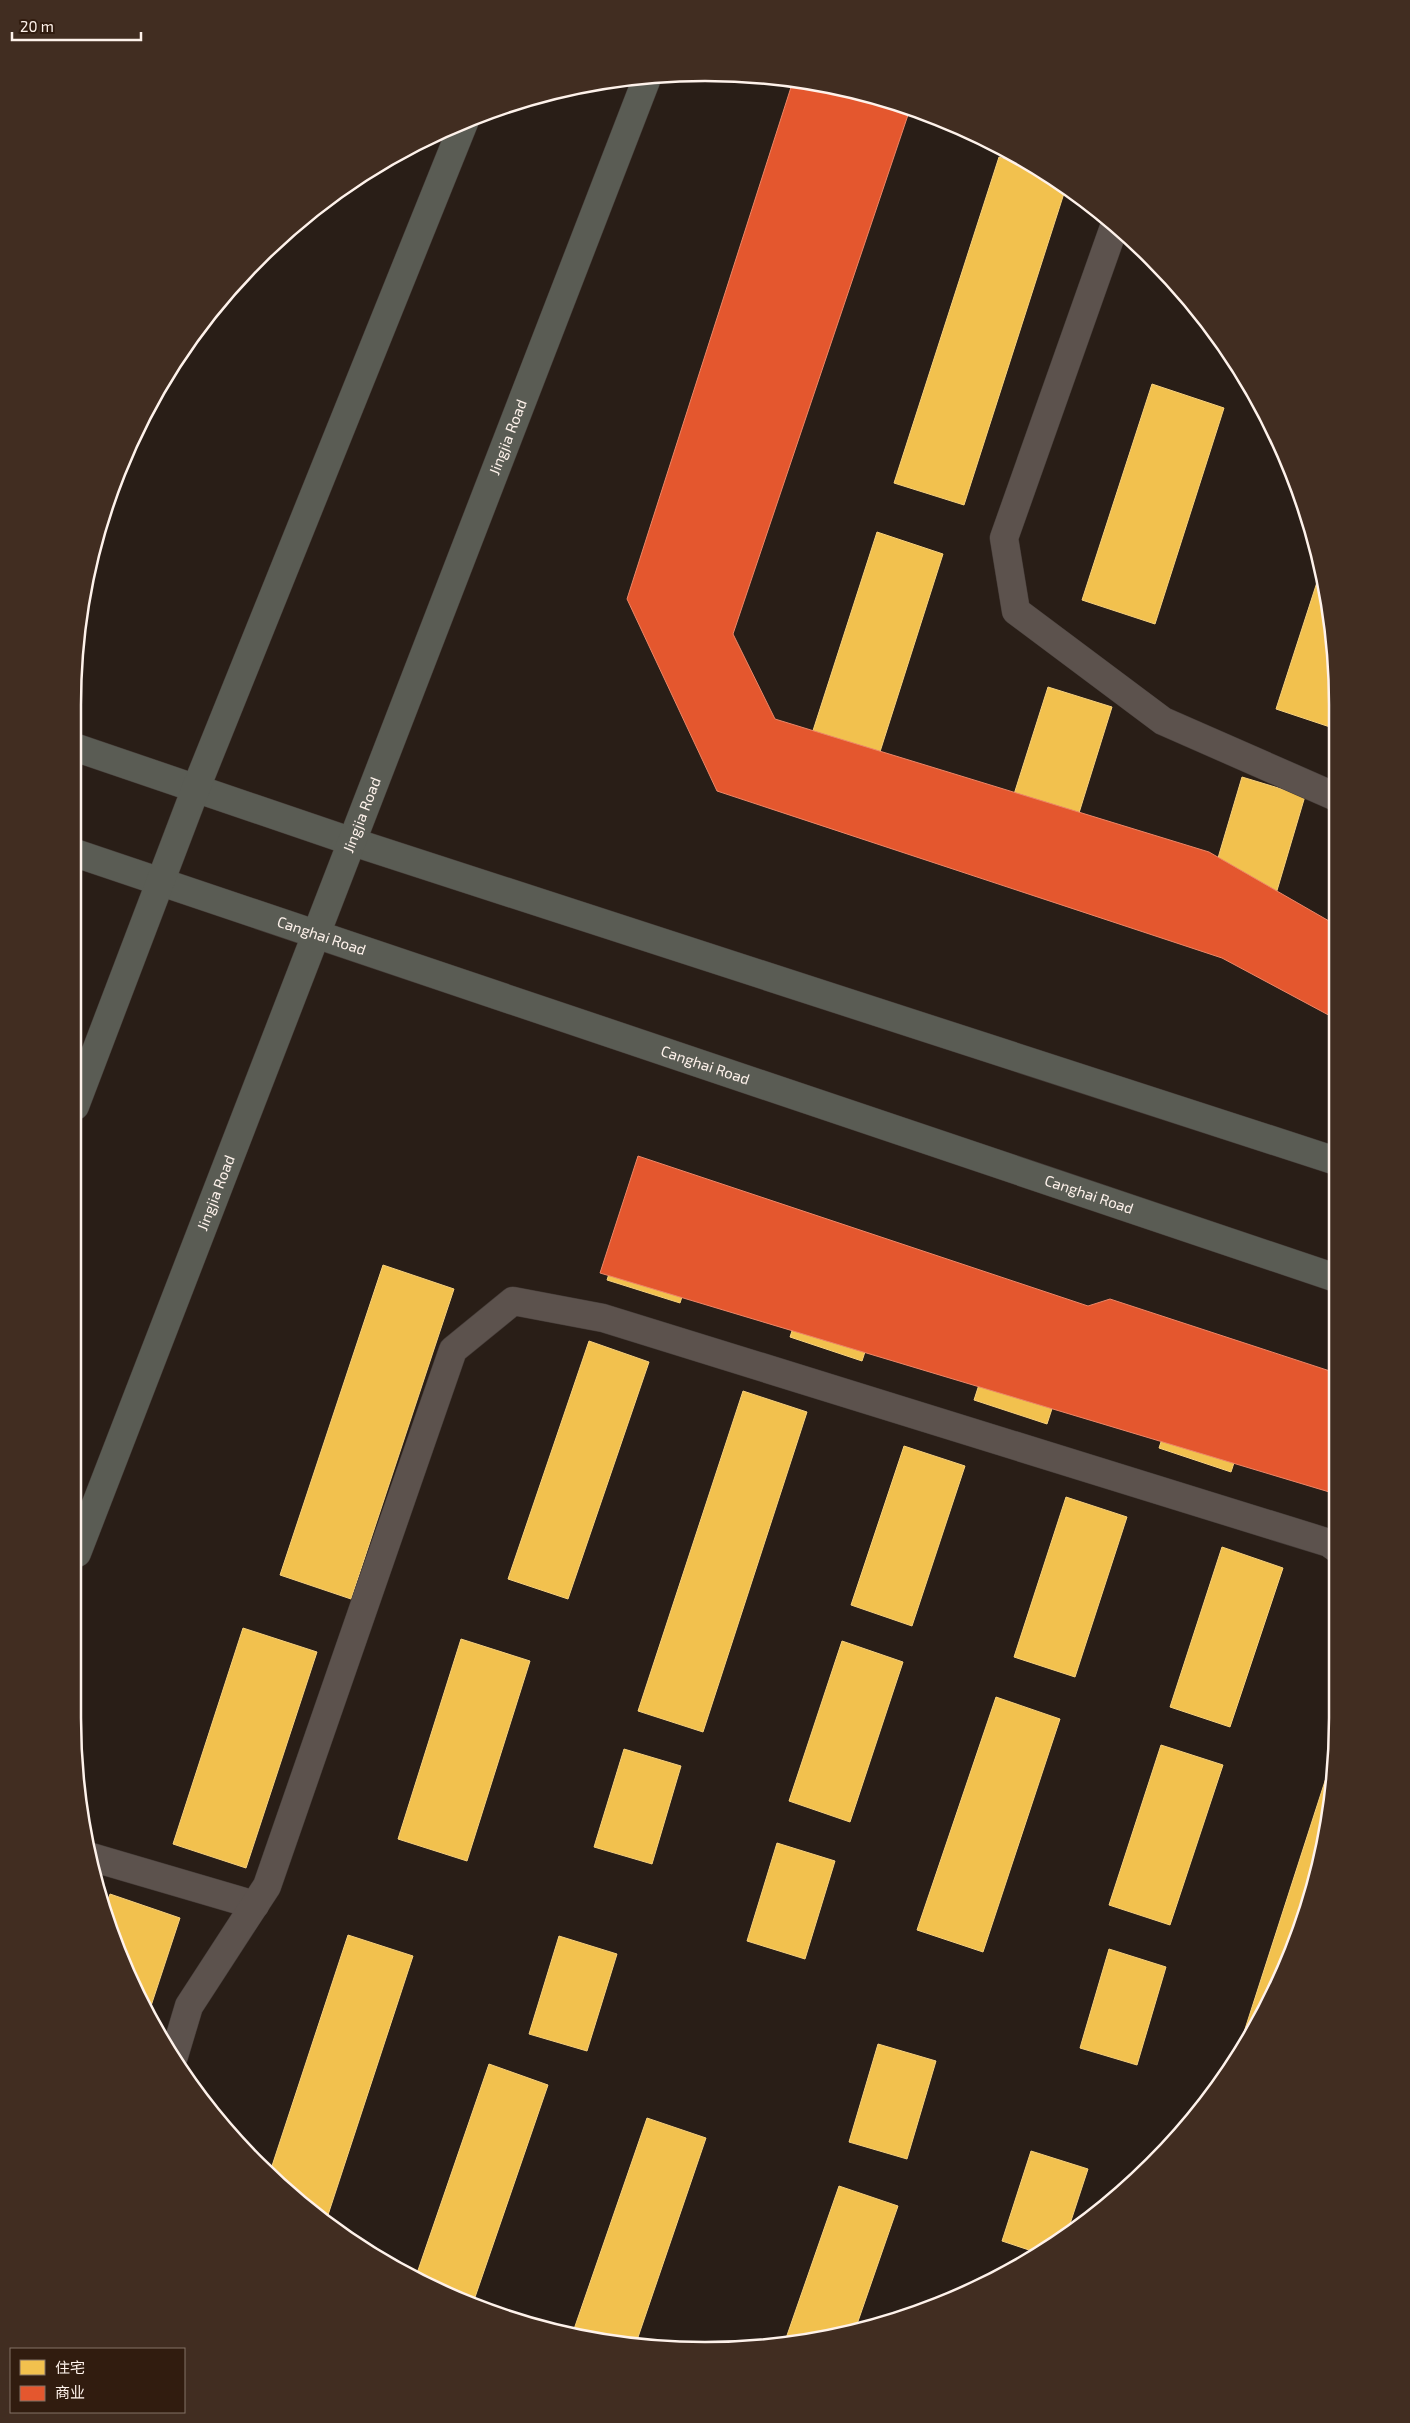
<svg xmlns="http://www.w3.org/2000/svg" width="1410" height="2423" font-family="'Exo 2','Noto Sans SC',sans-serif">
	<style>
		.homes { fill: #f2c14e; stroke: #f6d07d }
		.shops { fill: #e4572e; stroke: #ec8667 }
		.lines { fill: none; stroke-linecap: round; stroke-linejoin: round }
		.minor-casing { stroke: #443b37; stroke-width: 29 }
		.major-casing { stroke: #443b37; stroke-width: 29 }
		.minor { stroke: #5c524d; stroke-width: 28 }
		.major { stroke: #5a5c54; stroke-width: 28 }
		.labels { text-anchor: middle; stroke-width: 5; stroke-linejoin: round; paint-order: stroke }
		.street-label { font-size: 15px; fill: #fef2eb; stroke: #311c0f }
		.rim { fill: none; stroke: #fef2eb; stroke-width: 2.5 }
	</style>
	<rect width="100%" height="100%" fill="#291e17"/>
	<g class="homes">
		<polygon points="803,82 828,85 862,95 844,154 786,136"/>
		<polygon points="999,157 1039,170 1066,187 964,505 894,483"/>
		<polygon points="769,175 836,197 757,446 764,447 708,622 639,600 693,429 688,428"/>
		<polygon points="1152,384 1224,408 1155,624 1082,600"/>
		<polygon points="877,532 943,554 857,824 790,802"/>
		<polygon points="1319,576 1336,663 1336,729 1276,709"/>
		<polygon points="1048,687 1112,707 1055,890 990,870"/>
		<polygon points="1242,777 1305,796 1257,958 1194,939"/>
		<polygon points="644,1165 716,1189 680,1303 607,1280"/>
		<polygon points="827,1223 899,1247 862,1361 790,1337"/>
		<polygon points="383,1265 454,1289 351,1599 280,1575"/>
		<polygon points="1011,1286 1084,1310 1047,1424 974,1400"/>
		<polygon points="1196,1334 1268,1358 1231,1472 1159,1448"/>
		<polygon points="589,1341 649,1362 568,1599 508,1579"/>
		<polygon points="743,1391 807,1412 703,1732 638,1711"/>
		<polygon points="904,1446 965,1466 912,1626 851,1605"/>
		<polygon points="1066,1497 1127,1517 1075,1677 1014,1657"/>
		<polygon points="1222,1547 1283,1568 1230,1727 1170,1707"/>
		<polygon points="243,1628 317,1652 246,1868 173,1844"/>
		<polygon points="461,1639 530,1661 467,1861 398,1839"/>
		<polygon points="842,1641 903,1662 850,1822 789,1801"/>
		<polygon points="996,1697 1060,1719 983,1952 917,1930"/>
		<polygon points="1161,1745 1223,1765 1170,1925 1109,1905"/>
		<polygon points="1336,1747 1336,1760 1304,1921 1235,2060"/>
		<polygon points="624,1749 681,1766 652,1864 594,1847"/>
		<polygon points="777,1843 835,1861 805,1959 747,1941"/>
		<polygon points="110,1894 180,1918 148,2015 138,1998 106,1921 104,1912"/>
		<polygon points="348,1935 413,1956 326,2221 269,2175"/>
		<polygon points="559,1936 617,1954 587,2051 529,2034"/>
		<polygon points="1109,1949 1166,1967 1137,2065 1080,2048"/>
		<polygon points="878,2044 936,2061 907,2159 849,2142"/>
		<polygon points="489,2064 548,2085 473,2303 415,2279"/>
		<polygon points="647,2118 706,2138 635,2346 572,2335"/>
		<polygon points="1031,2151 1088,2169 1067,2233 1035,2252 1002,2241"/>
		<polygon points="839,2186 898,2206 855,2330 829,2338 784,2344"/>
	</g>
	<g class="shops">
		<polygon points="793,81 828,85 910,109 733,634 775,719 1209,852 1336,925 1336,1019 1222,958 717,791 627,599"/>
		<polygon points="638,1156 1088,1306 1110,1299 1336,1373 1336,1494 600,1273"/>
	</g>
	<g class="lines">
		<g class="minor-casing">
			<g id="minor">
				<polyline points="1114,227 1004,538 1016,611 1163,721 1336,797"/>
				<polyline points="91,1857 255,1905"/>
				<polyline points="174,2056 189,2006 267,1886 453,1350 513,1301 603,1318 1329,1543 1336,1548"/>
			</g>
		</g>
		<g class="major-casing">
			<g id="major">
				<polyline points="74,747 353,842 1336,1161"/>
				<path id="s1" d="M75,853l1261,425"/>
				<polyline points="75,1106 196,788 465,120"/>
				<path id="s2" d="M77,1553l570,-1475"/>
			</g>
		</g>
		<use href="#minor" class="minor"/>
		<use href="#major" class="major"/>
	</g>
	<g class="labels">
		<g class="street-label">
			<text dy="5" stroke="none"><textPath href="#s2" startOffset="1196">Jingjia Road</textPath></text>
			<text dy="5" stroke="none"><textPath href="#s2" startOffset="791">Jingjia Road</textPath></text>
			<text dy="5" stroke="none"><textPath href="#s1" startOffset="260">Canghai Road</textPath></text>
			<text dy="5" stroke="none"><textPath href="#s1" startOffset="665">Canghai Road</textPath></text>
			<text dy="5" stroke="none"><textPath href="#s2" startOffset="386">Jingjia Road</textPath></text>
			<text dy="5" stroke="none"><textPath href="#s1" startOffset="1070">Canghai Road</textPath></text>
		</g>
	</g>
	<path d="M0 0H1410V2423H0ZM705 81H705A624 624 0 0 1 1329 705V1718A624 624 0 0 1 705 2342H705A624 624 0 0 1 81 1718V705A624 624 0 0 1 705 81Z" fill="#412d21" fill-rule="evenodd"/>
	<path class="rim" d="M705 81H705A624 624 0 0 1 1329 705V1718A624 624 0 0 1 705 2342H705A624 624 0 0 1 81 1718V705A624 624 0 0 1 705 81Z"/>
	<rect x="10" y="2348" width="175" height="65" fill="#311c0f" stroke="#837267"/>
	<rect x="20" y="2360" width="25" height="15" fill="#f2c14e" stroke="#837267"/>
	<text x="55" y="2373" font-size="15" fill="#fef2eb">住宅</text>
	<rect x="20" y="2386" width="25" height="15" fill="#e4572e" stroke="#837267"/>
	<text x="55" y="2398" font-size="15" fill="#fef2eb">商业</text>
	<path d="M12 32v8h129v-8" fill="none" stroke="#fef2eb" stroke-width="2.5"/>
	<text x="20" y="32" font-size="15" fill="#fef2eb" stroke="#311c0f" stroke-width="4" paint-order="stroke">20 m</text>
</svg>
